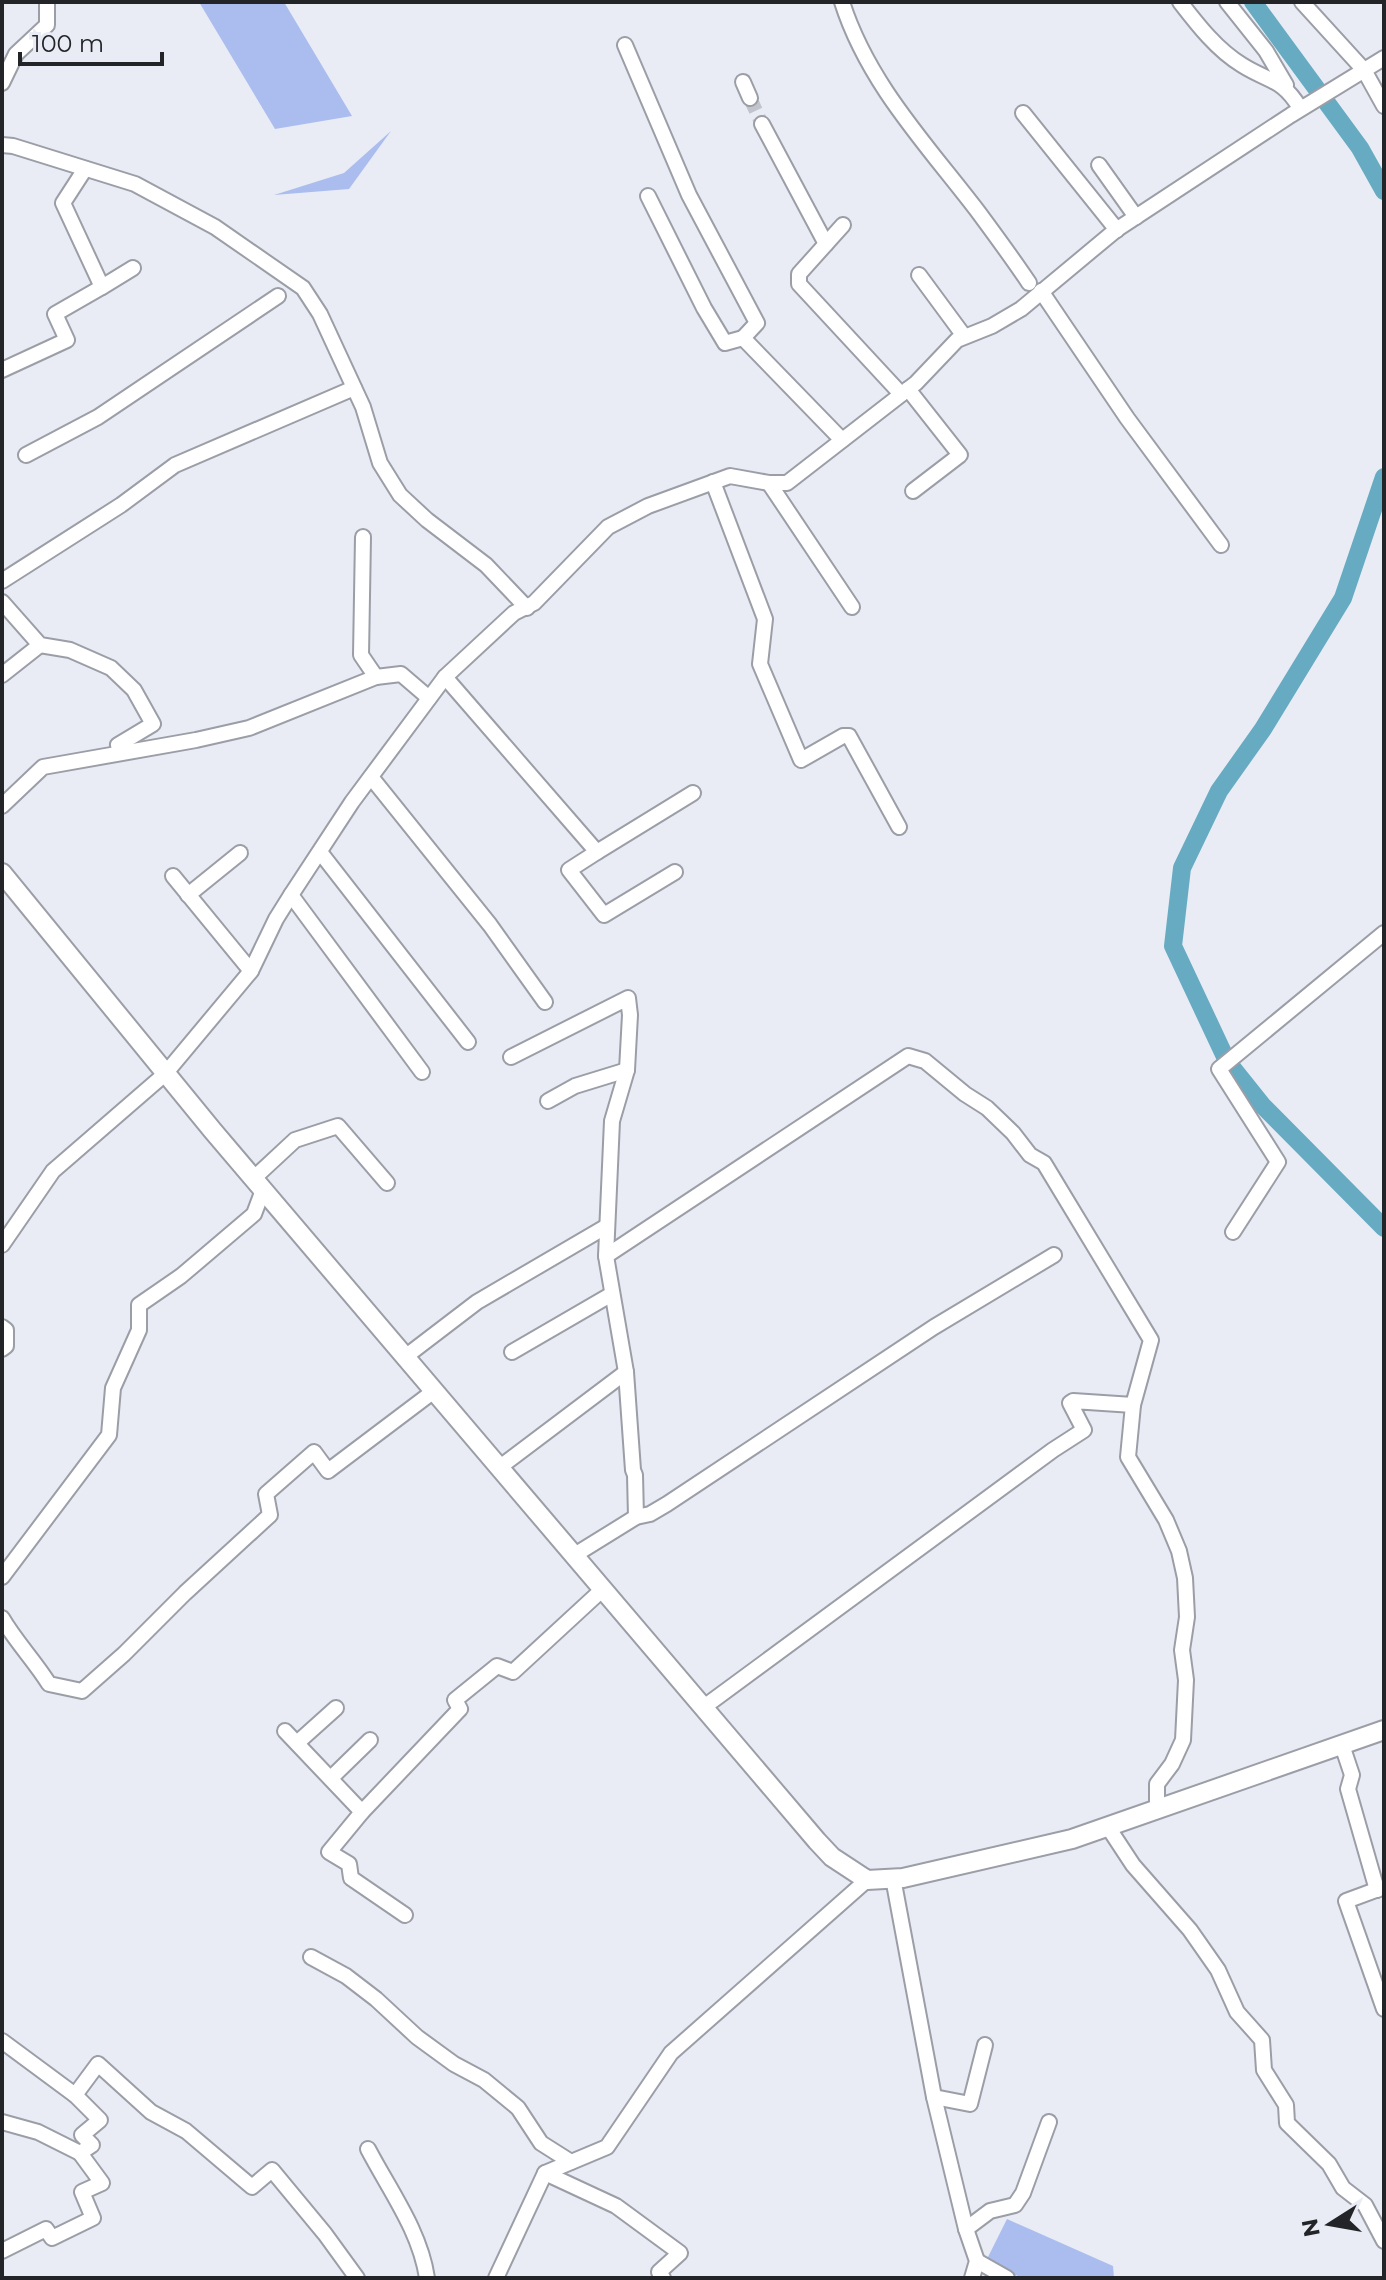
<svg xmlns="http://www.w3.org/2000/svg" width="1386" height="2280" font-family="Montserrat,sans-serif">
	<style>
		.green { fill: #aabdee }
		.lines { fill: none; stroke-linecap: round; stroke-linejoin: round }
		.river { stroke: #66abc2; stroke-width: 18 }
		.minor-tunnel { stroke: #c1c4cc; stroke-width: 14; stroke-dasharray: 14 7; stroke-linecap: butt }
		.minor-casing { stroke: #9b9ea7; stroke-width: 18 }
		.major-casing { stroke: #9b9ea7; stroke-width: 22 }
		.minor { stroke: #fff; stroke-width: 14 }
		.major { stroke: #fff; stroke-width: 18 }
	</style>
	<rect width="100%" height="100%" fill="#e9ecf5"/>
	<g class="green">
		<polygon points="199,2 284,2 352,116 275,129"/>
		<polygon points="391,131 349,189 274,195 344,173"/>
		<polygon points="1007,2219 1113,2266 1114,2278 1021,2278 987,2259"/>
	</g>
	<g class="lines">
		<g class="river">
			<polyline points="1253,2 1360,148 1384,191"/>
			<polyline points="1384,477 1343,598 1263,729 1219,791 1182,868 1173,946 1227,1061 1263,1106 1384,1228"/>
		</g>
		<polyline class="minor-tunnel" points="750,98 762,124"/>
		<g class="minor-casing">
			<g id="minor">
				<path d="M842,2c26,82 86,144 137,211 17,23 34,46 50,70"/>
				<path d="M1180,2c17,22 37,48 62,63 27,17 40,13 58,43"/>
				<polyline points="1227,2 1266,51 1286,85"/>
				<polyline points="1302,2 1364,70 1384,106"/>
				<polyline points="625,45 689,195 757,323 743,338 842,440"/>
				<polyline points="743,82 750,98"/>
				<polyline points="2,83 16,54 47,25 47,2"/>
				<polyline points="1023,113 1117,230"/>
				<polyline points="762,124 826,244"/>
				<polyline points="2,145 13,146 135,184 215,227 303,288 320,314 363,407 380,463 400,495 427,520 486,565 527,608"/>
				<polyline points="1099,165 1136,217"/>
				<polyline points="85,169 63,203 102,287 133,268"/>
				<polyline points="648,196 704,308 725,343 743,338"/>
				<polyline points="843,225 799,274 799,284 901,394"/>
				<polyline points="919,275 964,336"/>
				<polyline points="1041,291 1127,418 1221,545"/>
				<polyline points="2,370 67,340 55,314 102,287"/>
				<polyline points="908,389 960,455 913,491"/>
				<polyline points="26,455 98,417 278,296"/>
				<polyline points="713,482 765,619 760,664 801,760 843,736 849,736 899,827"/>
				<polyline points="769,483 852,607"/>
				<polyline points="363,537 361,655 376,677"/>
				<polyline points="2,581 121,505 175,465 354,388"/>
				<polyline points="2,602 40,645 70,650 111,668 134,690 153,724 118,745 120,753"/>
				<polyline points="2,675 40,645"/>
				<polyline points="445,677 597,852 569,870 604,915 675,872"/>
				<polyline points="371,777 490,925 545,1002"/>
				<polyline points="2,806 43,767 196,740 249,728 376,677 401,674 429,698"/>
				<polyline points="320,852 468,1042"/>
				<polyline points="597,852 693,793"/>
				<polyline points="173,876 251,971"/>
				<polyline points="188,895 240,853"/>
				<polyline points="291,895 422,1072"/>
				<polyline points="511,1057 628,998 630,1015 627,1070 612,1121 606,1256 626,1372 633,1470 635,1475 636,1517"/>
				<polyline points="548,1101 575,1086 627,1070"/>
				<polyline points="253,1179 295,1140 338,1126 387,1183"/>
				<polyline points="1233,1232 1278,1162 1219,1069 1384,933"/>
				<polyline points="2,1245 53,1171 165,1074 251,971 276,919 291,895 352,802 445,677 514,613 534,603 608,527 648,506 730,476 769,483 787,483 916,383 957,340 992,326 1021,309 1116,230 1291,115 1384,58"/>
				<polyline points="606,1256 908,1056 925,1061 965,1094 987,1108 1013,1133 1030,1155 1044,1163 1151,1340 1133,1405 1073,1401 1070,1403 1084,1430 1053,1450 704,1707"/>
				<polyline points="2,1327 6,1330 6,1346 2,1349"/>
				<polyline points="512,1352 612,1294"/>
				<polyline points="405,1357 477,1302 607,1226"/>
				<polyline points="1133,1405 1128,1457 1166,1520 1179,1551 1185,1578 1187,1617 1182,1650 1186,1680 1183,1740 1172,1764 1157,1784 1157,1810"/>
				<polyline points="500,1467 626,1372"/>
				<polyline points="573,1556 636,1517 650,1514 667,1504 934,1327 1054,1255"/>
				<polyline points="2,1577 109,1435 113,1388 139,1330 139,1305 181,1276 254,1214 263,1190"/>
				<path d="M2,1618c14,24 32,42 47,66l33,7 42,-37 61,-61 85,-78 -4,-21 48,-42 14,19 106,-80"/>
				<polyline points="285,1731 362,1812"/>
				<polyline points="297,1743 336,1708"/>
				<polyline points="1342,1745 1352,1775 1348,1789 1377,1890"/>
				<polyline points="331,1778 370,1740"/>
				<polyline points="1108,1827 1133,1865 1190,1930 1218,1970 1237,2012 1262,2040 1264,2070 1286,2105 1287,2123 1329,2164 1343,2188 1365,2205 1384,2241"/>
				<polyline points="893,1878 934,2097 966,2229 977,2261 972,2278"/>
				<polyline points="1384,1887 1346,1901 1384,2009"/>
				<polyline points="405,1915 351,1878 349,1864 329,1852 362,1812 460,1709 455,1700 497,1666 513,1672 603,1589"/>
				<polyline points="311,1957 346,1976 376,1999 417,2037 454,2064 484,2080 518,2108 541,2143 571,2162"/>
				<polyline points="2,2041 75,2095 100,2120 82,2135 92,2145 80,2153 102,2183 82,2192 93,2218 52,2238 46,2229 2,2251"/>
				<polyline points="75,2095 98,2064 151,2112 186,2131 252,2187 272,2170 325,2234 357,2278"/>
				<polyline points="934,2097 970,2104 985,2045"/>
				<polyline points="2,2122 38,2132 80,2153"/>
				<path d="M368,2149c22,42 52,82 59,129"/>
				<polyline points="545,2173 616,2206 680,2253 659,2272 663,2278"/>
				<polyline points="966,2229 990,2211 1015,2205 1023,2193 1049,2122"/>
				<polyline points="977,2261 1007,2278"/>
				<polyline points="496,2278 545,2173 607,2147 671,2053 867,1880"/>
			</g>
		</g>
		<g class="major-casing">
			<polyline id="major" points="2,873 213,1131 817,1841 832,1857 867,1880 903,1878 1072,1839 1384,1730"/>
		</g>
		<use href="#minor" class="minor"/>
		<use href="#major" class="major"/>
	</g>
	<rect width="1386" height="2280" fill="none" stroke="#232428" stroke-width="8"/>
	<g transform="translate(1330 2224) rotate(259)" stroke="#e9ecf5" stroke-width="6" paint-order="stroke">
	<path d="M0-6L14 30L0 20L-14 30Z" fill="#232428"/>
	<text y="-12" font-size="22" font-weight="bold" text-anchor="middle" fill="#232428">N</text>
	</g>
	<path d="M20 52v12h142v-12" fill="none" stroke="#232428" stroke-width="4"/>
	<text x="32" y="52" font-size="24" fill="#232428" stroke="#e9ecf5" stroke-width="6" paint-order="stroke">100 m</text>
</svg>
